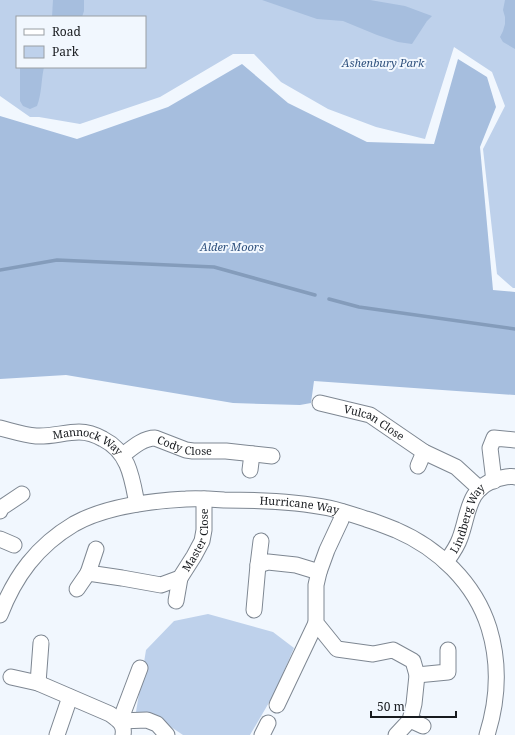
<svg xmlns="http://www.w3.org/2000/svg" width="515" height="735" font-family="'Noto Serif',serif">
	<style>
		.green { fill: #bed1eb; fill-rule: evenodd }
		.forest { fill: #a6bede }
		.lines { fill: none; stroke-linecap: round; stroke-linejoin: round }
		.stream { stroke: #849cbb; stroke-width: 3.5 }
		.minor-casing { stroke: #7e8792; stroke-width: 17 }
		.minor { stroke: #fff; stroke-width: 15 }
		.labels { text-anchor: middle; stroke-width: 4; stroke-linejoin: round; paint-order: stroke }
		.park-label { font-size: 11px; font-style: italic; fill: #30527e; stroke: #f1f7fe }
		.street-label { font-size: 11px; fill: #171a1e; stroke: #f1f7fe }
	</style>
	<rect width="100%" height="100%" fill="#f1f7fe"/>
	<g class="green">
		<path d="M0,0h515v288h-2l-16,-14 -14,-125 22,-43 -13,-34 -38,-25 -29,92 -49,-12 -48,-18 -47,-27 -27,-28h-21l-73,43 -80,27 -41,-7h-9l-30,-21zM17,17h128v50h-128z"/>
		<polygon points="208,614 273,632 294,648 274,694 250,735 183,735 159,719 136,712 146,650 174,621"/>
	</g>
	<g class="forest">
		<polygon points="53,0 84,0 84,11 82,17 52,17"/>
		<polygon points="262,0 370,0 405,6 432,16 427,21 412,44 398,42 377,35 343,21 317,19"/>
		<polygon points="505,0 515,0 515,49 503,42 500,37 503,31 505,24 505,17 503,10"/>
		<polygon points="458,59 487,77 496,107 480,147 493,290 515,292 515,395 314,381 311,403 300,405 233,403 66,375 0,379 0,116 77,139 168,107 242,64 288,103 367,142 434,144"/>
		<path d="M20,67h24c-3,13 -2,26 -7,39l-7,3 -7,-3 -3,-5z"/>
	</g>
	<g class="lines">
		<g class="stream">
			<polyline points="0,270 57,260 214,267 315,295"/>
			<polyline points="329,299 359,307 515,329"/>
		</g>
		<g class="minor-casing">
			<g id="minor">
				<path id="s1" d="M320,403l50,12 54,37 32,15 24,22"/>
				<path id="s2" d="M0,428c12,3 24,7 36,8 15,1 29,-4 43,-4 8,0 17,3 24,7 26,13 29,39 34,65"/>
				<path id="s3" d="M123,455c9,-7 20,-17 32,-17l31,12 7,1h33l46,5"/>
				<polyline points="418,466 424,452"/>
				<polyline points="250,470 252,454"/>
				<polyline points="494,481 490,448 494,438 515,440"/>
				<polyline points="0,511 1,508 22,494"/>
				<polyline points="343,512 341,520 327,550 319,572 316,585 316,623 337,649 373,654 393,650 413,661 417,675 414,704 410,720 396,735"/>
				<polyline points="0,539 14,545"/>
				<polyline points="261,541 258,565 268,562 296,565 319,572"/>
				<path id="s4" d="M96,549l-8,24 34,5 39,7 19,-7 14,-22 8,-15 2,-11v-31"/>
				<path id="s5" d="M446,562c5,-7 11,-15 14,-24 9,-24 7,-50 37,-59 6,-1 12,-4 18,-2"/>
				<polyline points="77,589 88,573"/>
				<polyline points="176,601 180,578"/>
				<polyline points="254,610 258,565"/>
				<path id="s6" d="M0,615c15,-39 37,-69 74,-91 32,-18 75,-23 112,-25 12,-1 25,0 38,1 35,0 71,1 105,8 13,3 25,7 37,11 10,3 20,7 30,11 42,18 79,53 93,98 11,36 9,72 -2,107"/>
				<polyline points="140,668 120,721 147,720 157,724 167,735"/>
				<polyline points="417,675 448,672 448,650"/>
				<path d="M11,677l27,6 72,31c8,6 15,10 13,21"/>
				<polyline points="38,683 41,643"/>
				<polyline points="277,705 316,623"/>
				<polyline points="410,720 423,726"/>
				<polyline points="57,735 70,697"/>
				<polyline points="262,735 268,723"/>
			</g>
		</g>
		<use href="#minor" class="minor"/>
	</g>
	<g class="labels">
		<g class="park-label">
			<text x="383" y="67">Ashenbury Park</text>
			<text x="232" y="251">Alder Moors</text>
		</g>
		<g class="street-label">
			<text dy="4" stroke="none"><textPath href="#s1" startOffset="58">Vulcan Close</textPath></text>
			<text dy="4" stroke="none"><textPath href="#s3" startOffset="68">Cody Close</textPath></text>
			<text dy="4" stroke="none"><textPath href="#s2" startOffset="91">Mannock Way</textPath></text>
			<text dy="4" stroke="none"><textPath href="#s6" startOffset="349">Hurricane Way</textPath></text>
			<text dy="4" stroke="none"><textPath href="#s5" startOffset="49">Lindberg Way</textPath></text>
			<text dy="4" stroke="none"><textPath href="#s4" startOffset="162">Master Close</textPath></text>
		</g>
	</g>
	<rect x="16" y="16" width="130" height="52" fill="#f1f7fe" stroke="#9a9fa4"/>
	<rect x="24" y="29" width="20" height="6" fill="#ffffff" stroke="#9a9fa4"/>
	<text x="52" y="36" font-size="12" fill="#171a1e">Road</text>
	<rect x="24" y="46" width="20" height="12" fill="#bed1eb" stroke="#9a9fa4"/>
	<text x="52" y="56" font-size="12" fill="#171a1e">Park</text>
	<path d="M371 711v6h85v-6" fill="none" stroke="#171a1e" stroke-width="2"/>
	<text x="377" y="711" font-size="12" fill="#171a1e" stroke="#f1f7fe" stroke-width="3" paint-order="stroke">50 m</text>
</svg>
